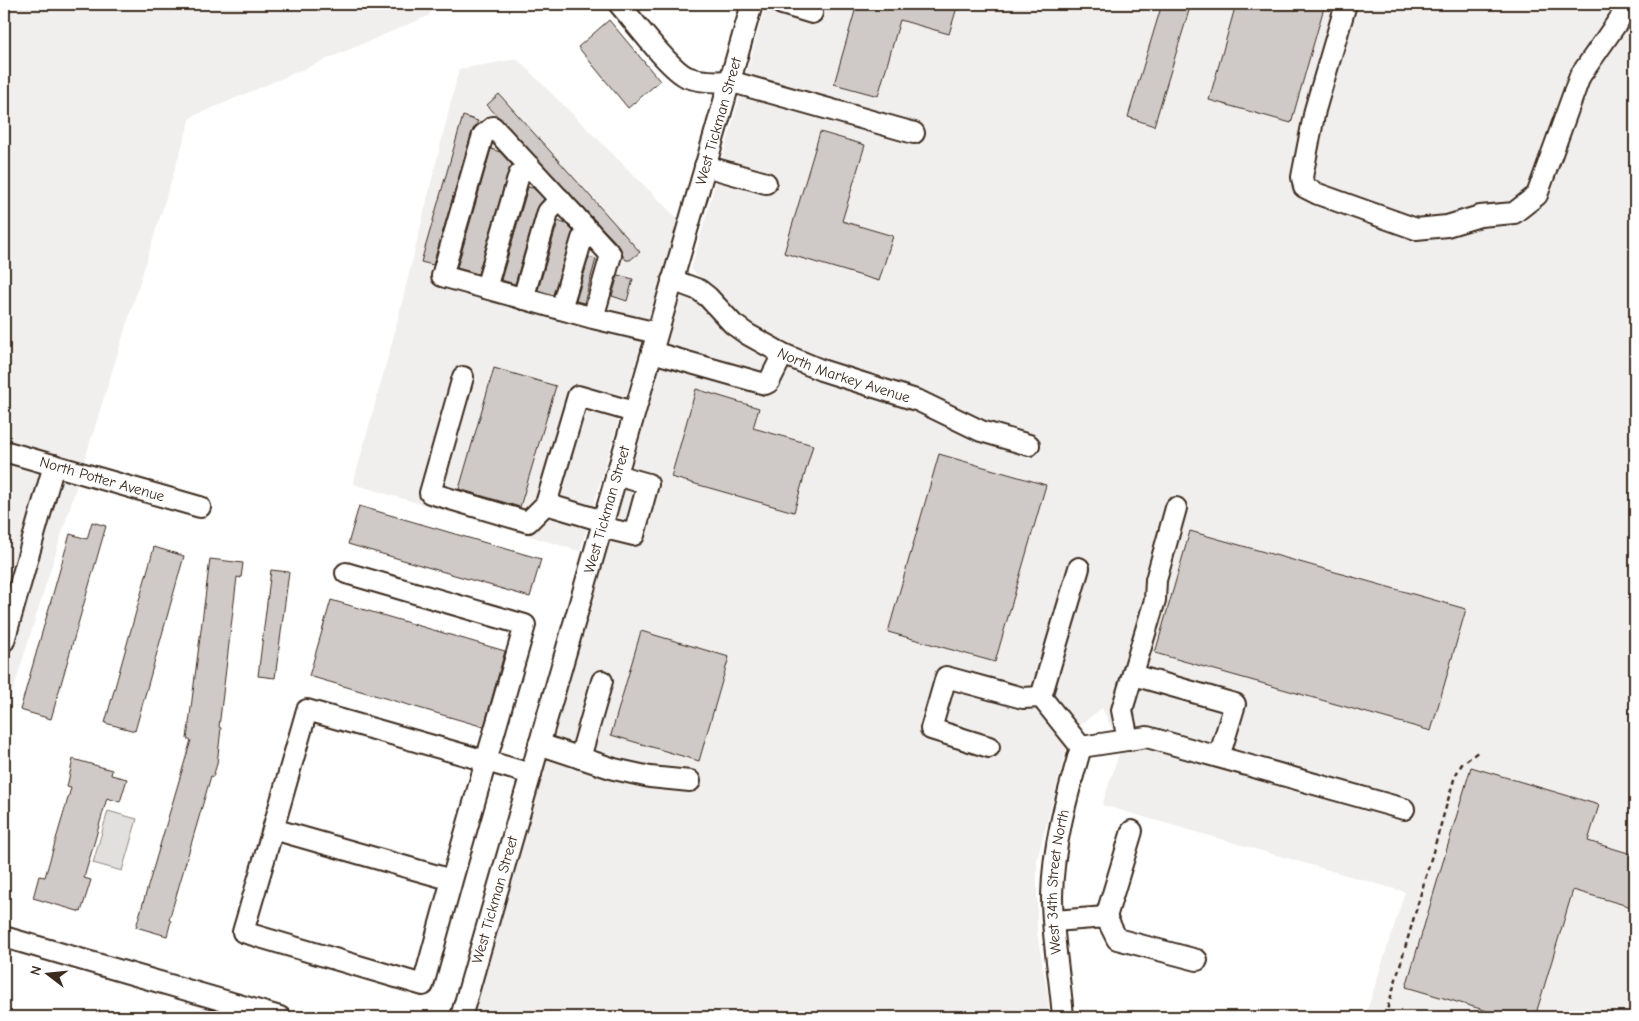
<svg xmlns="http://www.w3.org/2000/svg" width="1639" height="1021" font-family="'Comic Neue',sans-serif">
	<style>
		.built { fill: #f1efee }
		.green { fill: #e2e0de; stroke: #8e857e }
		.building { fill: #cfcac7; stroke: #3b2a1e }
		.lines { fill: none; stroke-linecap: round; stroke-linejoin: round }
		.minor-casing { stroke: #3b2a1e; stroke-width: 24 }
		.path { stroke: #3b2a1e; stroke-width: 2.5; stroke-dasharray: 5 4; stroke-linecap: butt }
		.minor { stroke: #fff; stroke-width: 20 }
		.labels { text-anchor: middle; stroke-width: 4; stroke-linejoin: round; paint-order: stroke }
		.street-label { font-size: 15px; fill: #3b2a1e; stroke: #fff }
	</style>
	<rect width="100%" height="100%" fill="#fff"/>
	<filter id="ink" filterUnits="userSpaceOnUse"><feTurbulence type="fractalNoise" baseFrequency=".02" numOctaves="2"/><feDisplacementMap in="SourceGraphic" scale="10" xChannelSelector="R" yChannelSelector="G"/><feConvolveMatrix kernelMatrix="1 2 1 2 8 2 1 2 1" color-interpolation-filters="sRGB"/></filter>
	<g filter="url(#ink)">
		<g class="built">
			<polygon points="4,4 438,4 428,16 191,117 4,720"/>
			<polygon points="766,4 1635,4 1635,1017 1365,1017 1405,892 1102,805 1121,748 1102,708 1071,732 1037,860 1037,932 1048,997 1049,1017 471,1017 681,297 697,301 733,337 769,360 812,379 919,413 927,394 787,350 755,328 691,269"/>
			<polygon points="517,59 678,219 580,551 353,484 394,335 459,69"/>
		</g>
		<polygon class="green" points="108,811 137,819 122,871 93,863"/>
		<g class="building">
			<polygon points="857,4 958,4 949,34 900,20 878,96 834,84"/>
			<polygon points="1162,4 1191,4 1154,126 1128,117"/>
			<polygon points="1236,4 1325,4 1291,123 1209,100"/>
			<polygon points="609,20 660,81 628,108 578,47"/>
			<polygon points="499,94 640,252 630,260 626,260 623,256 620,247 487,105"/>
			<polygon points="463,116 478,121 472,132 433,265 421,262"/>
			<polygon points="820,132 865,145 842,221 893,236 879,281 784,253"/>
			<polygon points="491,149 500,152 512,165 508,172 478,274 457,268"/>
			<polygon points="528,187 533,188 544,199 537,209 515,284 501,280"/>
			<polygon points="558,221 566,224 573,231 553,295 538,290"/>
			<polygon points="589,257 596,259 584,303 576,301"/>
			<polygon points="618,275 633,279 627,301 612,296"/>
			<polygon points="494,368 556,386 520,507 459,489"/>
			<polygon points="696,389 759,408 753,428 813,445 794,512 671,477"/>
			<polygon points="939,454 1046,485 995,662 888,632"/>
			<polygon points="359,506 541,559 530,597 348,544"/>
			<polygon points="92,522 106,526 51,719 20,710 70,534 87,539"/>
			<polygon points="1190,531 1466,609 1431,731 1155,653"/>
			<polygon points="154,547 184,556 135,731 105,723"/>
			<polygon points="210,559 243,563 241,578 237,577 219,727 221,728 217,764 213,777 211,776 169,920 171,921 167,936 136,927 191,740 187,739"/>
			<polygon points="271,570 289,572 275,678 258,676"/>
			<polygon points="331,600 505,651 484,727 309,676"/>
			<polygon points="641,631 729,657 699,761 611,735"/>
			<polygon points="73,759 112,770 111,775 127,779 120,802 107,798 84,878 91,880 81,912 33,898 39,876 45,877 71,788 67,787"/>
			<polygon points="1471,767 1599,805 1588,841 1635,855 1635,908 1573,890 1535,1017 1508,1017 1406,987"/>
		</g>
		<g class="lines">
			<g class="minor-casing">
				<g id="minor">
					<path d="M619,4c15,17 50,65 68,73 14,5 28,5 42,4l185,52"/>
					<polyline points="782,4 812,13"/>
					<polyline points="1346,4 1315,110 1302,177 1304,187 1318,194 1416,229 1447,226 1480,216 1514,213 1537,195 1580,76 1630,4"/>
					<polyline points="705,166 766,183"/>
					<path id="s1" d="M672,280l27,10 9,7 25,27 14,10 36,20 38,16 98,31 62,30 48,14"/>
					<polyline points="486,288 519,175 529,166"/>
					<polyline points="523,299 548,212 560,199"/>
					<polyline points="561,309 582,239 590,232"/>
					<polyline points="593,318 611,255 493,127 483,135 442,276 593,318 657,333"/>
					<polyline points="652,352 765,384 769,382 783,354"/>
					<polyline points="463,377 430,493 528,522 546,504"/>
					<path id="s2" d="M4,451l196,56"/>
					<polyline points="603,521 546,504 578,396 634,412"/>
					<polyline points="601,527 634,535 648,484 616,475"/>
					<polyline points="1079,568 1041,697 1081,747"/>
					<polyline points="346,573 525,625 486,761 531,774"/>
					<polyline points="4,641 54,465"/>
					<polyline points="1133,675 1235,704 1219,757"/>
					<polyline points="1128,740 1122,710 1155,600 1156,580 1176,508"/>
					<polyline points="539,744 614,769 650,777 690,781"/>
					<polyline points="989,747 931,729 946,677 1023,698 1041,697"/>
					<polyline points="1081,747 1147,737 1404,809"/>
					<polyline points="580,758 602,681"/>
					<polyline points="273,829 243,932 423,985 452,880 273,829 307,710 486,761 452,880"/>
					<polyline points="1106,917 1132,831"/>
					<polyline points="1054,921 1106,917 1117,939 1197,960"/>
					<polyline points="4,937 280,1017"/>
					<path id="s3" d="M461,1017l291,-1013"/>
					<path id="s4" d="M1063,1017c-3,-40 -11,-81 -11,-121 1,-52 15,-100 29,-149"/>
				</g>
			</g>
			<polyline class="path" points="1385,1017 1455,776 1462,764 1479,751"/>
			<use href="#minor" class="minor"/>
		</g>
	</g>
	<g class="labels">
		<g class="street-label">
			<text dy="5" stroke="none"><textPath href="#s3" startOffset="932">West Tickman Street</textPath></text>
			<text dy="5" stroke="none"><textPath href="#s1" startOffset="200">North Markey Avenue</textPath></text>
			<text dy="5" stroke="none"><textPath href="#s2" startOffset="102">North Potter Avenue</textPath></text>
			<text dy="5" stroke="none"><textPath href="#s3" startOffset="528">West Tickman Street</textPath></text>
			<text dy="5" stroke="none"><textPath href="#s4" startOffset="136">West 34th Street North</textPath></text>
			<text dy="5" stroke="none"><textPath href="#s3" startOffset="122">West Tickman Street</textPath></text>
		</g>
	</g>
	<rect width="1639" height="1021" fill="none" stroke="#fff" stroke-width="20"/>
	<rect x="10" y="10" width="1619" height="1001" fill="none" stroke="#3b2a1e" stroke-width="2" filter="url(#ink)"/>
	<g transform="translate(48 974) rotate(286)" stroke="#ffffff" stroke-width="4" paint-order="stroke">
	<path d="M0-4L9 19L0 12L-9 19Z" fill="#3b2a1e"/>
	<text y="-8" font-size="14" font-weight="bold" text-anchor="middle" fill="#3b2a1e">N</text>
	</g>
</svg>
